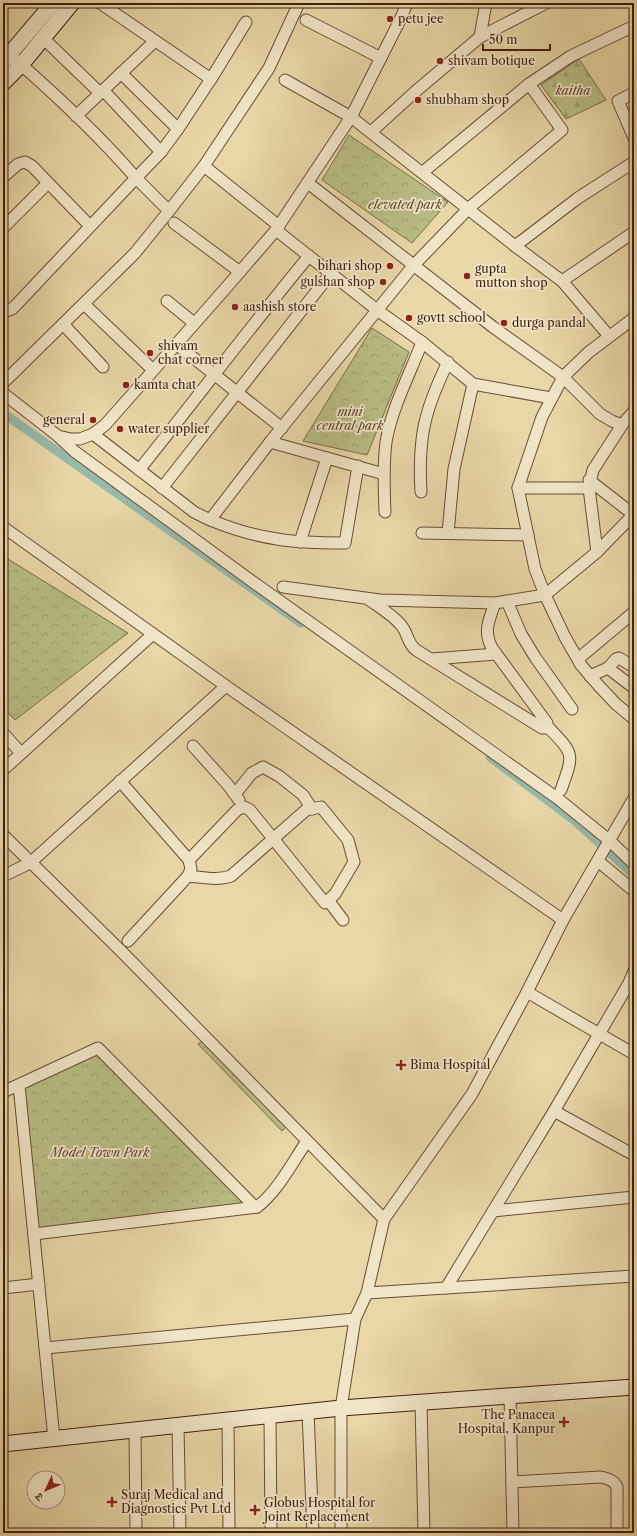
<svg xmlns="http://www.w3.org/2000/svg" width="637" height="1536" font-family="'Libre Caslon Text','Noto Serif Devanagari',serif">
	<style>
		.forest { fill: url(#forest-firs); stroke: #7c6e4c }
		.park { fill: url(#park-crowns); stroke: #7c6e4c }
		.lines { fill: none; stroke-linecap: round; stroke-linejoin: round }
		.canal { stroke: #97b9a9; stroke-width: 9 }
		.street-casing { stroke: #694c37; stroke-width: 13 }
		.secondary-casing { stroke: #3f1e12; stroke-width: 17 }
		.street { stroke: #f0e5c6; stroke-width: 11 }
		.secondary { stroke: #f0e5c6; stroke-width: 15 }
		.poi-dot { fill: #8f2418; stroke: #f0e5c6; stroke-width: 1.5 }
		.labels { text-anchor: middle; stroke-width: 3.5; stroke-linejoin: round; paint-order: stroke }
		.poi-label { font-size: 12px; fill: #3f1e12; stroke: #f0e5c6; text-anchor: start }
		.park-label { font-size: 12px; font-style: italic; fill: #5e462f; stroke: #f0e5c6 }
	</style>
	<defs>
		<pattern id="forest-firs" width="22" height="20" patternUnits="userSpaceOnUse"><rect width="22" height="20" fill="#b9bd85"/><path d="M5 1l3.5 6h-7zM16 11l3.5 6h-7z" fill="#a0a272"/></pattern>
		<pattern id="park-crowns" width="20" height="18" patternUnits="userSpaceOnUse"><rect width="20" height="18" fill="#b9bd85"/><path d="M2 6a3 3 0 1 1 6 0M12 15a3 3 0 1 1 6 0" fill="none" stroke="#a0a272"/></pattern>
	</defs>
	<rect width="100%" height="100%" fill="#e8d7a7"/>
	<filter id="stains"><feTurbulence type="fractalNoise" baseFrequency=".005" numOctaves="4"/><feColorMatrix values="0 0 0 0 .2 0 0 0 0 .09 0 0 0 0 .02 0 0 0 .5 -.17"/></filter>
	<radialGradient id="worn" r=".72"><stop offset=".6" stop-color="#630" stop-opacity="0"/><stop offset="1" stop-color="#630" stop-opacity=".3"/></radialGradient>
	<polygon class="forest" points="579,59 606,100 566,119 541,85"/>
	<g class="park">
		<polygon points="349,135 448,202 412,243 322,180"/>
		<polygon points="372,328 409,352 367,455 303,441"/>
		<polygon points="3,556 128,633 15,720 3,708"/>
		<polygon points="205,1039 288,1125 282,1131 198,1044"/>
		<polygon points="98,1048 254,1206 34,1234 19,1085"/>
	</g>
	<g class="lines">
		<g class="canal">
			<polyline points="3,413 301,623"/>
			<polyline points="490,757 575,821 634,875"/>
		</g>
		<g class="street-casing">
			<g id="street">
				<polyline points="100,3 211,79"/>
				<polyline points="306,20 381,58"/>
				<polyline points="480,37 486,3"/>
				<polyline points="43,38 100,93"/>
				<polyline points="121,73 178,129"/>
				<polyline points="285,80 351,117 515,246 562,281 609,336"/>
				<polyline points="103,90 161,152"/>
				<polyline points="634,93 618,101 634,138"/>
				<polyline points="76,116 155,41"/>
				<polyline points="371,132 416,91 480,37 546,3"/>
				<polyline points="204,166 279,226"/>
				<polyline points="423,172 529,84 571,56 634,26"/>
				<polyline points="3,177 18,164 25,162 32,166 90,226"/>
				<polyline points="308,183 493,327 563,377 600,414 612,421 622,425 634,411"/>
				<polyline points="169,211 136,178 161,152 178,129 211,79 246,22"/>
				<polyline points="174,223 240,272"/>
				<polyline points="3,228 48,183"/>
				<polyline points="276,230 377,310 422,342"/>
				<polyline points="515,246 578,198 634,162"/>
				<polyline points="562,281 634,232"/>
				<polyline points="167,301 194,323"/>
				<polyline points="84,304 153,370"/>
				<path d="M3,312l9,-3 5,-5 119,-126c-39,-45 -82,-85 -127,-124"/>
				<polyline points="634,318 589,352 563,377 542,417 518,488 535,569 545,595 565,637 581,665 599,686 616,704 634,719"/>
				<polyline points="63,324 103,367"/>
				<polyline points="176,344 282,428"/>
				<polyline points="3,383 135,253 169,211 204,166 269,68 299,3"/>
				<polyline points="3,393 58,436 71,439 80,439 93,434 105,425 225,289 276,230 351,117 401,18 407,3"/>
				<path d="M93,434l101,78c24,13 56,23 83,27 22,4 45,4 68,4l13,-77"/>
				<polyline points="58,436 74,451 253,582 557,798 610,841 634,864"/>
				<polyline points="270,442 384,474"/>
				<path d="M139,470c57,-71 112,-144 170,-214"/>
				<polyline points="589,480 634,515"/>
				<polyline points="162,488 331,273"/>
				<polyline points="518,488 589,488 593,470 622,425"/>
				<polyline points="589,488 597,552"/>
				<path d="M421,492c-3,-54 3,-81 27,-130"/>
				<path d="M385,512c-1,-23 -2,-47 1,-70 6,-35 24,-68 36,-100l51,42 78,14"/>
				<polyline points="210,520 270,442 413,266 469,208 562,130 529,84"/>
				<polyline points="3,527 226,686 563,920"/>
				<polyline points="422,533 528,535"/>
				<polyline points="448,533 454,469 473,384"/>
				<polyline points="300,542 327,458"/>
				<polyline points="283,587 380,600 495,603 545,595 597,552 634,514"/>
				<path d="M368,599c11,8 25,16 33,26 7,8 6,18 15,25l126,78h3l2,-2v-3l-55,-75c-9,-17 -3,-28 3,-45"/>
				<polyline points="507,601 521,634 535,657 572,709"/>
				<polyline points="432,659 496,654"/>
				<polyline points="578,659 634,612"/>
				<polyline points="608,668 616,659 619,658 634,667"/>
				<polyline points="590,676 608,668 634,688"/>
				<path d="M547,726c28,29 27,27 14,64"/>
				<polyline points="3,733 21,753"/>
				<polyline points="193,746 228,785 239,800"/>
				<polyline points="3,770 153,634"/>
				<polyline points="120,781 189,860 191,869 188,876 128,941"/>
				<polyline points="235,794 252,773 263,767 279,776 303,795 312,809"/>
				<polyline points="3,835 121,951 384,1219"/>
				<polyline points="598,861 634,891"/>
				<polyline points="3,876 30,863 226,686"/>
				<path d="M188,876c14,1 29,5 43,0l75,-66 15,-3 27,33 6,22 -19,32 -10,9 -75,-93 -6,-3 -7,3 -48,50"/>
				<polyline points="328,900 343,920"/>
				<polyline points="527,992 634,1054"/>
				<polyline points="19,1085 54,1439"/>
				<path d="M3,1092l95,-44 156,158 3,1c21,-16 35,-44 50,-66"/>
				<polyline points="554,1111 634,1155"/>
				<polyline points="493,1211 634,1197"/>
				<polyline points="34,1234 257,1207"/>
				<polyline points="3,1288 39,1284"/>
				<polyline points="446,1288 554,1111 629,983 634,971"/>
				<polyline points="367,1293 634,1276"/>
				<polyline points="45,1348 355,1319"/>
				<polyline points="510,1396 513,1533"/>
				<polyline points="421,1402 424,1533"/>
				<polyline points="308,1411 313,1533"/>
				<polyline points="270,1416 271,1533"/>
				<polyline points="228,1420 229,1533"/>
				<polyline points="178,1425 180,1533"/>
				<polyline points="135,1430 136,1533"/>
				<path d="M512,1482l89,-5c7,2 13,3 16,10v46"/>
				<polyline points="341,1533 341,1408 355,1319 367,1293 384,1219 472,1094 527,992 563,920 634,798"/>
			</g>
		</g>
		<g class="secondary-casing">
			<g id="secondary">
				<polyline points="3,62 53,3"/>
				<polyline points="3,83 21,65 72,3"/>
				<polyline points="3,1444 341,1408 634,1387"/>
			</g>
		</g>
		<use href="#street" class="street"/>
		<use href="#secondary" class="secondary"/>
	</g>
	<g class="poi-dot">
		<circle cx="390" cy="19" r="4"/>
		<circle cx="440" cy="61" r="4"/>
		<circle cx="418" cy="100" r="4"/>
		<circle cx="390" cy="266" r="4"/>
		<circle cx="467" cy="276" r="4"/>
		<circle cx="383" cy="282" r="4"/>
		<circle cx="235" cy="307" r="4"/>
		<circle cx="409" cy="318" r="4"/>
		<circle cx="504" cy="323" r="4"/>
		<circle cx="150" cy="353" r="4"/>
		<circle cx="126" cy="385" r="4"/>
		<circle cx="93" cy="420" r="4"/>
		<circle cx="120" cy="429" r="4"/>
		<path d="M399 1059h4v4h4v4h-4v4h-4v-4h-4v-4h4z"/>
		<path d="M562 1416h4v4h4v4h-4v4h-4v-4h-4v-4h4z"/>
		<path d="M110 1496h4v4h4v4h-4v4h-4v-4h-4v-4h4z"/>
		<path d="M253 1504h4v4h4v4h-4v4h-4v-4h-4v-4h4z"/>
	</g>
	<g class="labels">
		<g class="poi-label">
			<text x="398" y="23">petu jee</text>
			<text x="448" y="65">shivam botique</text>
			<text x="426" y="104">shubham shop</text>
			<text x="382" y="270" text-anchor="end">bihari shop</text>
			<text x="475" y="273">gupta<tspan x="475" dy="14">mutton shop</tspan></text>
			<text x="375" y="286" text-anchor="end">gulshan shop</text>
			<text x="243" y="311">aashish store</text>
			<text x="417" y="322">govtt school</text>
			<text x="512" y="327">durga pandal</text>
			<text x="158" y="350">shivam<tspan x="158" dy="14">chat corner</tspan></text>
			<text x="134" y="389">kamta chat</text>
			<text x="85" y="424" text-anchor="end">general</text>
			<text x="128" y="433">water supplier</text>
			<text x="410" y="1069">Bima Hospital</text>
			<text x="555" y="1419" text-anchor="end">The Panacea<tspan x="555" dy="14">Hospital, Kanpur</tspan></text>
			<text x="121" y="1499">Suraj Medical and<tspan x="121" dy="14">Diagnostics Pvt Ltd</tspan></text>
			<text x="264" y="1507">Globus Hospital for<tspan x="264" dy="14">Joint Replacement</tspan></text>
		</g>
		<g class="park-label">
			<text x="573" y="95">kaitha</text>
			<text x="405" y="209">elevated park</text>
			<text x="350" y="416">mini<tspan x="350" dy="14">central park</tspan></text>
			<text x="100" y="1157">Model Town Park</text>
		</g>
	</g>
	<rect width="637" height="1536" fill="none" stroke="#e8d7a7" stroke-width="16"/>
	<rect x="4" y="4" width="629" height="1528" fill="none" stroke="#3f1e12" stroke-width="2"/>
	<rect x="8" y="8" width="621" height="1520" fill="none" stroke="#3f1e12"/>
	<g transform="translate(46 1490) rotate(226)"><circle r="19" fill="#f0e5c6" stroke="#a9957e"/>
	<path d="M0-3L7 15L0 10L-7 15Z" fill="#8f2418"/>
	<text y="-6" font-size="11" font-weight="bold" text-anchor="middle" fill="#3f1e12">उ</text>
	</g>
	<path d="M483 44v6h67v-6" fill="none" stroke="#3f1e12" stroke-width="2"/>
	<text x="489" y="44" font-size="12" fill="#3f1e12" stroke="#f0e5c6" stroke-width="3" paint-order="stroke">50 m</text>
	<rect width="100%" height="100%" filter="url(#stains)"/>
	<rect width="100%" height="100%" fill="url(#worn)"/>
</svg>
